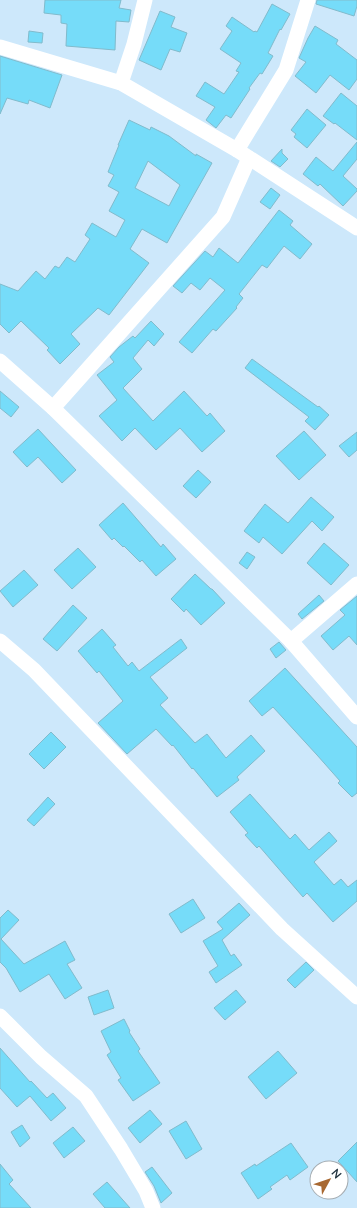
<svg xmlns="http://www.w3.org/2000/svg" width="357" height="1208" font-family="Lato,sans-serif">
	<style>
		.building { fill: #76dcf9; stroke: #81bbcc; fill-rule: evenodd }
		.lines { fill: none; stroke-linecap: round; stroke-linejoin: round }
		.minor { stroke: #fff; stroke-width: 15 }
	</style>
	<rect width="100%" height="100%" fill="#cde8fb"/>
	<g class="building">
		<polygon points="45,0 121,0 119,8 131,10 129,22 116,21 115,50 66,46 67,24 61,23 61,15 44,13"/>
		<polygon points="317,0 357,0 357,6 354,16 316,4"/>
		<polygon points="272,4 290,14 281,30 280,29 268,53 273,56 262,74 260,73 249,88 250,89 231,118 226,115 216,128 206,120 215,107 196,96 205,82 224,94 239,72 236,71 241,63 220,49 232,31 226,26 232,17 254,32 255,31 257,32"/>
		<polygon points="160,11 175,17 171,27 187,33 180,52 170,49 161,70 139,60"/>
		<polygon points="315,26 338,40 336,44 357,60 357,79 349,90 330,75 316,93 295,76 306,62 299,58 308,38"/>
		<polygon points="29,31 43,33 42,43 28,42"/>
		<polygon points="0,56 62,75 50,108 29,100 28,104 7,98 0,114"/>
		<polygon points="341,93 357,106 357,140 335,123 334,124 323,116"/>
		<polygon points="307,109 326,125 307,148 294,137 296,134 291,130"/>
		<path d="M129,120l21,10 1,-3 18,9 27,20v-2l16,9 -45,80 -25,-14 -12,20 19,14 -40,52 -11,-7 -27,26 9,10 -20,20 -13,-14 2,-2 -28,-27 -12,12 -9,-9v-40l18,7 18,-20 9,8 10,-13 4,2 8,-11 8,5 15,-23 -5,-4 7,-12 24,14 9,-17 -16,-9 10,-19 -11,-6 6,-11 -6,-3 11,-27h-1zM148,161l32,24 -11,21 -34,-18z"/>
		<polygon points="357,142 357,159 343,176 357,189 357,191 343,206 320,184 318,186 303,174 316,157 333,171"/>
		<polygon points="282,149 282,153 288,159 280,167 271,161"/>
		<polygon points="271,188 280,195 270,209 260,202"/>
		<polygon points="279,210 293,221 290,225 312,244 300,259 284,246 267,268 262,265 239,294 243,298 236,307 237,308 216,331 213,329 192,353 179,342 225,290 210,278 200,290 191,283 182,293 173,286 205,251 213,257 219,248 238,263"/>
		<polygon points="151,321 164,334 154,346 148,340 133,358 142,369 123,388 153,421 184,391 207,416 210,413 225,431 202,452 180,428 156,450 135,428 122,441 99,416 117,400 97,375 114,362 110,357 119,347 133,336 135,338"/>
		<polygon points="252,359 318,407 319,406 329,415 315,430 305,421 309,417 245,368"/>
		<polygon points="0,391 19,407 11,417 0,408"/>
		<polygon points="38,429 76,470 62,483 38,457 27,467 13,452"/>
		<polygon points="304,431 326,455 299,480 276,456"/>
		<polygon points="357,432 357,450 349,457 339,446"/>
		<polygon points="198,470 211,482 196,498 183,486"/>
		<polygon points="311,497 334,517 322,531 312,521 282,554 263,537 259,543 244,531 265,504 288,523"/>
		<polygon points="123,503 161,547 163,544 176,559 156,576 142,560 140,562 124,546 123,547 114,538 112,540 99,525"/>
		<polygon points="324,543 349,565 331,585 307,563"/>
		<polygon points="78,548 96,567 72,589 54,570"/>
		<polygon points="247,552 255,557 247,569 239,563"/>
		<polygon points="24,570 38,585 13,607 0,591"/>
		<polygon points="195,574 211,589 212,589 225,603 201,625 186,609 184,612 171,599"/>
		<polygon points="319,595 324,601 302,619 298,614"/>
		<polygon points="357,596 357,645 349,636 333,650 321,636 345,615 340,610"/>
		<polygon points="73,605 87,618 57,651 43,639"/>
		<polygon points="102,629 116,645 113,647 128,666 132,662 139,671 181,639 187,648 150,677 168,698 160,705 195,743 207,734 226,758 251,735 265,751 237,777 239,780 217,797 193,768 192,769 173,745 172,746 156,729 127,754 98,723 123,701 99,671 97,673 78,651"/>
		<polygon points="279,642 286,650 276,658 270,649"/>
		<polygon points="285,668 357,747 357,793 352,797 338,783 340,781 317,755 273,707 262,716 249,701"/>
		<polygon points="51,732 66,747 44,769 29,754"/>
		<polygon points="250,794 290,839 295,834 309,850 329,832 337,841 314,862 334,885 341,879 348,887 357,880 357,901 333,922 307,893 303,897 259,846 257,848 245,835 248,833 230,812"/>
		<polygon points="48,797 55,804 34,826 27,820"/>
		<polygon points="193,899 205,918 181,933 169,914"/>
		<polygon points="239,903 250,915 222,940 231,956 234,954 242,965 216,983 209,972 218,966 203,941 223,929 217,922"/>
		<polygon points="8,910 19,920 1,939 24,964 65,941 75,960 67,964 82,988 65,999 49,974 20,992 6,968 0,962 0,918"/>
		<polygon points="306,962 314,970 295,988 287,980"/>
		<polygon points="108,990 114,1008 94,1015 88,997"/>
		<polygon points="236,990 246,1002 225,1020 214,1008"/>
		<polygon points="124,1019 130,1031 129,1032 140,1049 138,1051 160,1083 133,1101 118,1080 121,1078 107,1055 111,1052 101,1031"/>
		<polygon points="0,1048 30,1082 31,1081 47,1098 53,1093 66,1108 51,1121 30,1096 17,1107 0,1088"/>
		<polygon points="278,1051 297,1073 266,1099 248,1077"/>
		<polygon points="150,1110 162,1124 140,1143 128,1128"/>
		<polygon points="186,1121 202,1149 186,1159 169,1131"/>
		<polygon points="22,1125 30,1138 20,1147 11,1132"/>
		<polygon points="73,1127 85,1141 64,1158 53,1143"/>
		<polygon points="357,1142 357,1182 338,1161"/>
		<polygon points="291,1143 308,1167 290,1180 287,1175 270,1187 272,1189 258,1199 241,1173 255,1164 256,1166"/>
		<polygon points="0,1164 13,1180 9,1184 31,1208 0,1208"/>
		<polygon points="152,1167 172,1193 161,1203 154,1186 145,1172"/>
		<polygon points="107,1182 130,1208 105,1208 93,1194"/>
	</g>
	<g class="lines">
		<g class="minor">
			<polyline points="0,47 121,83 237,150 357,228"/>
			<polyline points="121,83 134,44 145,0"/>
			<polyline points="237,150 286,70 308,0"/>
			<polyline points="0,361 53,408 291,641 357,717"/>
			<polyline points="53,408 223,217 249,158"/>
			<polyline points="0,641 34,670 282,929 357,997"/>
			<polyline points="291,641 357,584"/>
			<polyline points="0,1016 41,1057 86,1096 121,1149 146,1191 153,1208"/>
		</g>
	</g>
	<g transform="translate(329 1180) rotate(50)"><circle r="19" fill="#ffffff" stroke="#a6adb2"/>
	<path d="M0-3L7 15L0 10L-7 15Z" fill="#a86831"/>
	<text y="-6" font-size="11" font-weight="bold" text-anchor="middle" fill="#21333f">N</text>
	</g>
</svg>
